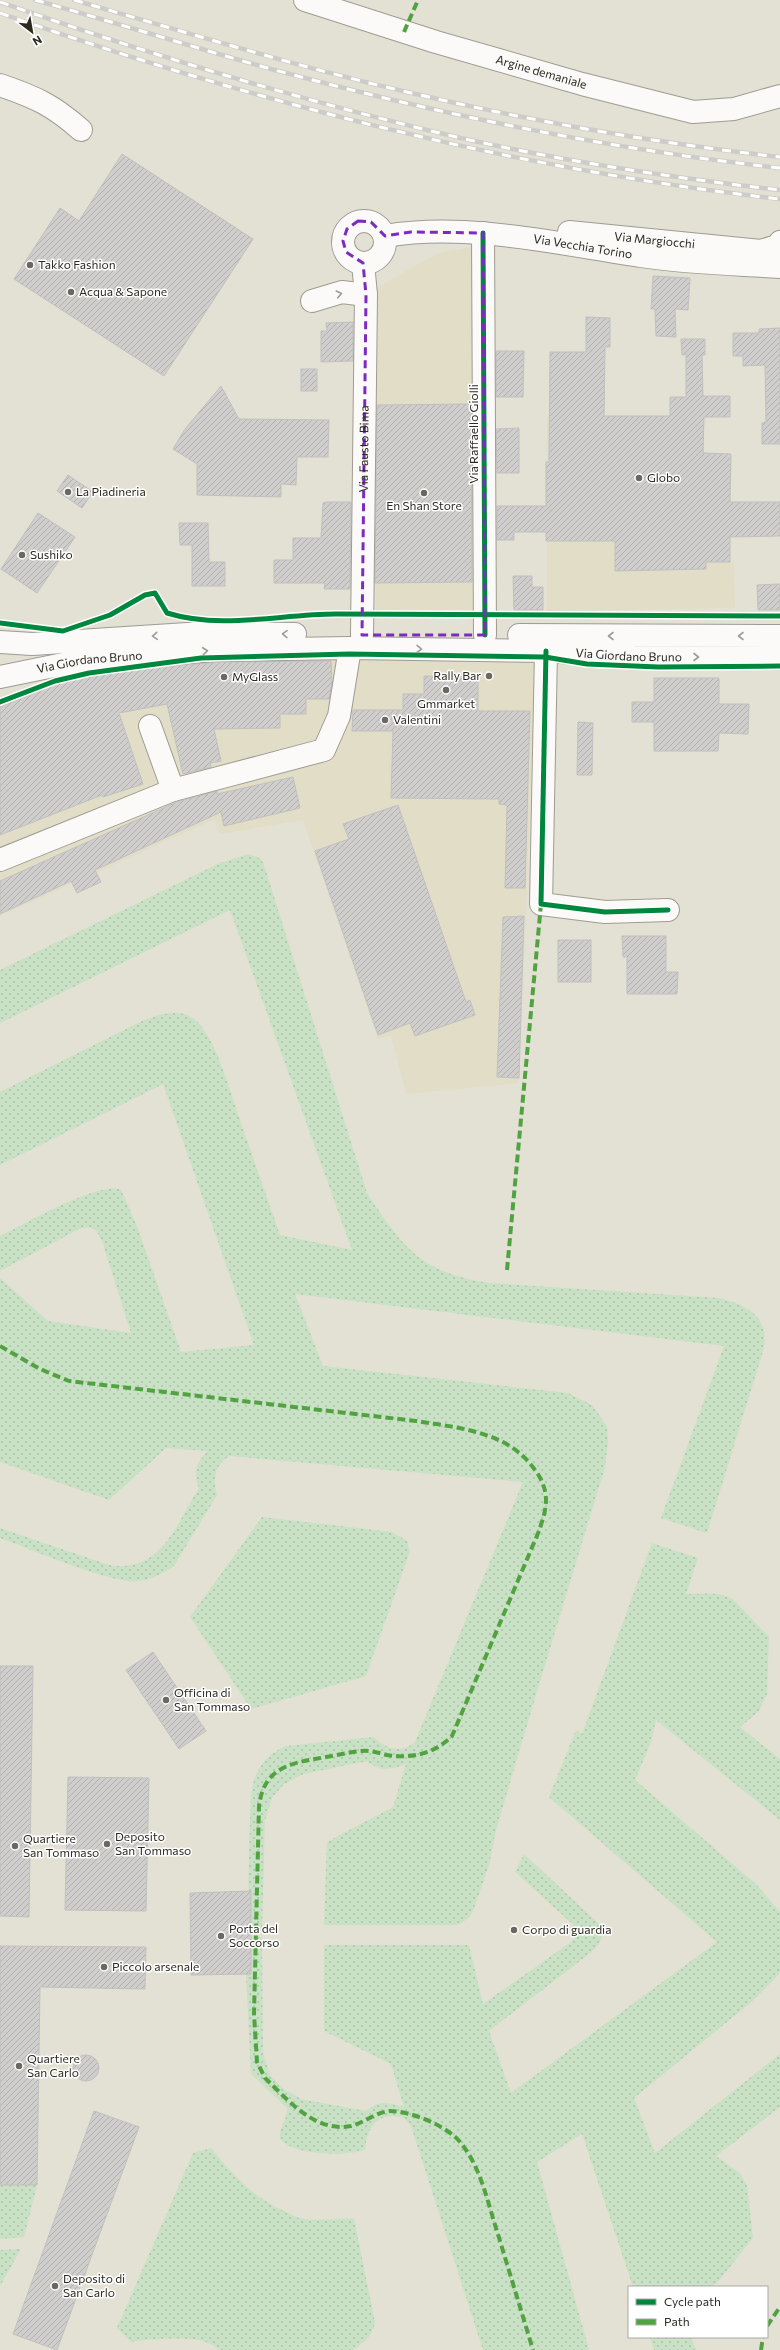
<svg xmlns="http://www.w3.org/2000/svg" width="780" height="2350" font-family="Commissioner,sans-serif">
	<style>
		.built { fill: #e1ddc6 }
		.grass { fill: url(#grass-dots) }
		.building { fill: url(#building-hatch); stroke: #c0c0bf }
		.lines { fill: none; stroke-linecap: round; stroke-linejoin: round }
		.minor-casing { stroke: #9e9c92; stroke-width: 24 }
		.major-casing { stroke: #9e9c92; stroke-width: 24 }
		.minor { stroke: #fbfaf9; stroke-width: 22 }
		.major { stroke: #fbfaf9; stroke-width: 22 }
		.rail-casing { stroke: #cdccc8; stroke-width: 4.5 }
		.rail { stroke: #fff; stroke-width: 3; stroke-dasharray: 9; stroke-linecap: butt }
		.quiet { stroke: #51a341; stroke-width: 4; stroke-dasharray: 8 4; stroke-linecap: butt }
		.cycleway-casing { stroke: #fff; stroke-width: 8 }
		.cycleway { stroke: #00873e; stroke-width: 5 }
		.oneway { stroke: #9d9c97 }
		.marked { fill: none; stroke: #7b2cbf; stroke-width: 3; stroke-dasharray: 8 5; stroke-linejoin: round }
		.poi-dot { fill: #6b695f; stroke: #fff; stroke-width: 1.5 }
		.labels { text-anchor: middle; stroke-width: 3; stroke-linejoin: round; paint-order: stroke }
		.street-label { font-size: 12px; fill: #2b2920; stroke: #fff }
		.poi-label { font-size: 12px; fill: #2b2920; stroke: #fff; text-anchor: start }
	</style>
	<defs>
		<pattern id="grass-dots" width="8" height="8" patternUnits="userSpaceOnUse"><rect width="8" height="8" fill="#c9e1c4"/><path d="M2 2h.1M6 6h.1" fill="none" stroke="#adc1a8" stroke-width="1.8" stroke-linecap="round"/></pattern>
		<pattern id="building-hatch" width="6" height="6" patternUnits="userSpaceOnUse"><rect width="6" height="6" fill="#cfcecd"/><path d="M-1 1l2-2M0 6l6-6M5 7l2-2" fill="none" stroke="#b2b1b0"/></pattern>
	</defs>
	<rect width="100%" height="100%" fill="#e3e1d4"/>
	<g class="built">
		<polygon points="472,247 473,610 376,611 374,289 439,253"/>
		<polygon points="604,351 605,416 704,417 704,453 731,454 730,562 734,563 735,608 547,611 547,417 549,417 550,352"/>
		<polygon points="304,656 536,658 519,1083 406,1094 391,1036 378,1039 303,820 221,834 218,831 215,819 0,916 0,705 57,682 188,661"/>
	</g>
	<g class="grass">
		<path d="M249,854l12,5 3,6 103,328c37,56 53,79 122,90l230,15c29,7 52,20 44,53l-56,182 -46,-15 63,-172 -429,-52 28,72 245,27 24,12 15,21 1,16 -3,25 -70,231 -39,132 -7,35 -16,46 -4,7 -11,7h-134l3,-83 66,-35 13,-43c-15,6 -26,8 -39,-3l-64,13 -20,11 -11,13 -7,22 -3,111h-11c-4,-39 -2,-72 -1,-111 1,-14 0,-32 6,-45 7,-15 16,-23 30,-29l88,-9c11,12 29,17 41,5l108,-260 -293,-26c-15,7 -18,24 -13,39l-43,71c-10,7 -21,13 -34,15 -28,4 -109,-32 -140,-43v-10l109,37c53,9 67,-41 90,-77 -6,-14 -3,-26 9,-37l-42,-3 -57,52 -109,-38v-184l48,43 83,12 -29,-92 -6,-11 -8,-3 -9,2 -79,42v-35c23,-11 101,-56 121,-46l16,36 44,126 73,-7 -91,-261 -163,81v-73l142,-71c16,-6 37,-14 52,-2 21,15 37,76 46,101 13,38 27,77 40,115l72,15 -122,-340 -230,113v-53l220,-107z"/>
		<polygon points="262,1517 392,1532 407,1541 410,1551 366,1676 251,1709 190,1617"/>
		<path d="M652,1543l46,15 -12,36c16,0 32,-3 47,5l36,38 -2,57 -8,17 -19,16 40,32v61l-124,-100 -5,22 -16,38 122,105 23,27v61l-25,26 -121,99 21,55 125,-99v53l-64,49 24,17 7,13 6,52 -36,45 -7,4h-77l-51,-153 -45,28 52,188h-106l-72,-224 -7,-8c-27,-7 -37,9 -39,32 -20,6 -71,6 -85,-11 -2,-12 8,-19 7,-31l-36,-34 -5,-100h5v-37h11l1,116 7,22 12,13 19,11 65,12c13,-11 23,-9 38,-4l-13,-43 -67,-33v-86h145l14,59 88,-62 7,-9 -1,-5 -62,-56 9,-18 75,70c7,14 0,21 -10,30l-100,77 22,62 206,-151 -168,-145 27,-67 6,4z"/>
		<path d="M211,2148c21,26 41,48 71,62 5,2 11,6 17,8 18,4 37,0 55,1l21,103c-3,15 -10,20 -22,28h-133c-4,-3 -9,-6 -14,-8 -15,-6 -58,-3 -75,0l-14,-14 76,-175z"/>
		<polygon points="0,2185 37,2185 24,2237 0,2239"/>
		<polygon points="21,2249 0,2286 0,2250"/>
		<polygon points="650,2337 691,2337 696,2350 654,2350"/>
	</g>
	<g class="building">
		<polygon points="122,154 253,239 164,376 14,279 60,208 79,221"/>
		<polygon points="653,276 690,278 688,310 675,309 676,337 656,336 655,309 651,309"/>
		<polygon points="586,317 610,318 610,347 605,347 604,416 670,416 670,397 686,397 686,354 682,355 681,339 705,339 705,355 702,355 703,396 730,396 730,417 704,417 703,453 731,454 730,502 780,502 780,536 730,537 730,562 706,562 706,569 615,571 615,541 546,541 546,532 514,532 514,540 497,540 497,506 546,506 546,462 549,462 550,352 586,352"/>
		<polygon points="353,322 353,361 321,362 321,331 327,331 326,323"/>
		<polygon points="780,328 780,444 762,444 762,423 766,422 765,365 743,366 743,356 733,356 733,333 759,333 759,329"/>
		<polygon points="496,351 524,351 523,397 496,397"/>
		<rect x="301" y="369" width="16" height="22"/>
		<polygon points="221,386 239,419 329,420 328,457 297,457 296,485 281,484 281,497 197,495 197,464 173,449 185,429"/>
		<polygon points="471,404 472,582 375,583 377,405"/>
		<polygon points="519,428 519,473 497,473 496,429"/>
		<polygon points="68,475 93,492 82,508 57,491"/>
		<polygon points="327,502 351,502 350,589 324,589 325,583 274,583 274,560 293,560 293,538 321,538 323,503"/>
		<polygon points="38,513 75,537 37,593 1,569"/>
		<polygon points="179,523 208,523 209,562 225,562 225,586 192,586 192,545 180,545"/>
		<polygon points="513,576 532,576 532,587 543,587 543,610 514,610"/>
		<polygon points="780,584 780,610 758,610 757,585"/>
		<polygon points="331,661 332,684 329,699 306,699 306,714 280,714 280,728 214,729 221,761 210,763 211,767 183,774 167,704 119,713 143,784 103,797 102,795 0,835 0,707 59,683 58,682 149,668 217,662"/>
		<polygon points="424,676 478,677 478,711 530,711 525,888 505,888 507,805 499,804 499,799 391,798 393,731 352,731 353,710 403,710 403,694 424,694"/>
		<polygon points="654,678 719,678 719,704 749,704 748,734 719,733 718,751 654,751 654,722 632,722 632,702 654,702"/>
		<polygon points="578,722 593,723 592,775 577,775"/>
		<polygon points="293,777 300,808 224,826 221,812 95,870 101,882 77,893 71,881 0,914 0,881 177,802 217,791 217,794"/>
		<polygon points="398,805 466,1002 470,1000 475,1015 415,1036 410,1023 378,1035 315,851 349,839 343,824"/>
		<polygon points="524,916 519,1078 497,1077 503,917"/>
		<polygon points="622,936 666,936 666,972 678,972 677,994 627,994 627,957 623,957"/>
		<rect x="558" y="940" width="33" height="42"/>
		<polygon points="153,1652 206,1731 179,1749 126,1670"/>
		<polygon points="0,1666 33,1666 29,1917 0,1916"/>
		<polygon points="68,1777 149,1778 146,1911 65,1910"/>
		<polygon points="251,1891 251,1974 191,1975 190,1893"/>
		<polygon points="0,1946 146,1947 145,1989 40,1987 37,2185 0,2185"/>
		<circle cx="86" cy="2068" r="13"/>
		<polygon points="94,2111 139,2127 57,2350 13,2334"/>
	</g>
	<g class="lines">
		<g class="minor-casing">
			<g id="minor">
				<path id="s1" d="M305,0l131,42 146,42 111,28 41,-3 46,-13"/>
				<path d="M0,85c35,12 53,20 81,45"/>
				<circle cx="364" cy="242" r="21"/>
				<path id="s2" d="M569,232l192,19 16,-5 3,-4"/>
				<polyline points="483,233 485,635"/>
				<path id="s3" d="M385,236c82,-14 174,8 256,20 45,7 93,8 139,11"/>
				<polyline points="312,301 342,292 366,295"/>
				<path id="s4" d="M362,635l4,-340 -3,-32"/>
				<polyline points="546,651 541,904 605,912 668,910"/>
				<polyline points="173,790 324,750 339,716 350,648"/>
				<polyline points="0,860 173,790 150,726"/>
			</g>
		</g>
		<g class="major-casing">
			<g id="major">
				<polyline points="519,635 780,636"/>
				<polyline points="0,642 32,644 203,633 295,634"/>
				<path id="s5" d="M0,677l83,-17 133,-10 134,-2 196,3 88,6 146,1"/>
			</g>
		</g>
		<use href="#minor" class="minor"/>
		<use href="#major" class="major"/>
		<g class="rail-casing">
			<g id="rail">
				<path d="M35,0c79,22 157,47 236,69 166,45 337,80 509,99"/>
				<path d="M74,0c111,32 221,66 333,92 123,29 248,51 373,65"/>
				<path d="M0,2c151,53 309,101 465,137 104,23 209,39 315,51"/>
				<path d="M0,13c254,89 512,156 780,186"/>
			</g>
		</g>
		<use href="#rail" class="rail"/>
		<g class="quiet">
			<polyline points="404,32 418,0"/>
			<polyline points="507,1270 541,904"/>
			<path d="M0,1346l40,23 29,12 347,40c43,7 92,10 119,49 9,12 13,25 10,40 -1,7 -4,14 -6,21l-87,205c-18,18 -41,23 -65,19 -8,-2 -16,-5 -25,-4 -12,1 -24,4 -36,6 -34,6 -62,9 -67,49l-5,208 3,48 8,16c23,22 50,55 86,48 13,-3 25,-14 39,-15 21,0 57,15 70,31 21,25 27,59 37,89 12,40 24,79 36,119"/>
			<polyline points="767,2326 780,2307"/>
			<polyline points="761,2350 763,2337"/>
		</g>
		<g class="cycleway-casing">
			<g id="cycleway">
				<polyline points="483,233 485,635"/>
				<path d="M0,623l63,8 47,-16 35,-20 10,-2 12,20c55,17 113,1 169,1 148,0 296,2 444,2"/>
				<polyline points="546,651 541,904 605,912 668,910"/>
				<polyline points="0,702 55,681 89,673 201,658 349,654 545,657 587,664 658,667 780,666"/>
			</g>
		</g>
		<use href="#cycleway" class="cycleway"/>
	</g>
	<defs><path id="oneway-chevron" d="M-2-3.5L2.5 0L-2 3.5" fill="none" stroke-width="1.6" stroke-linecap="round" stroke-linejoin="round"/></defs>
	<g class="oneway">
		<use href="#oneway-chevron" transform="translate(339 294) rotate(-13)"/>
		<use href="#oneway-chevron" transform="translate(285 634) rotate(-179)"/>
		<use href="#oneway-chevron" transform="translate(155 636) rotate(176)"/>
		<use href="#oneway-chevron" transform="translate(611 636) rotate(-180)"/>
		<use href="#oneway-chevron" transform="translate(741 636) rotate(-180)"/>
		<use href="#oneway-chevron" transform="translate(419 649) rotate(1)"/>
		<use href="#oneway-chevron" transform="translate(205 651) rotate(-6)"/>
		<use href="#oneway-chevron" transform="translate(696 657)"/>
	</g>
	<path class="marked" d="M358,221l13,1 14,14 26,-4 72,1 2,402h-123l4,-340 -3,-32 -17,-11 -3,-11 4,-12z"/>
	<g class="poi-dot">
		<circle cx="30" cy="265" r="4"/>
		<circle cx="71" cy="292" r="4"/>
		<circle cx="639" cy="478" r="4"/>
		<circle cx="68" cy="492" r="4"/>
		<circle cx="424" cy="493" r="4"/>
		<circle cx="22" cy="555" r="4"/>
		<circle cx="489" cy="676" r="4"/>
		<circle cx="224" cy="677" r="4"/>
		<circle cx="446" cy="690" r="4"/>
		<circle cx="385" cy="720" r="4"/>
		<circle cx="166" cy="1700" r="4"/>
		<circle cx="107" cy="1844" r="4"/>
		<circle cx="15" cy="1846" r="4"/>
		<circle cx="514" cy="1930" r="4"/>
		<circle cx="221" cy="1936" r="4"/>
		<circle cx="104" cy="1967" r="4"/>
		<circle cx="19" cy="2066" r="4"/>
		<circle cx="55" cy="2286" r="4"/>
	</g>
	<g class="labels">
		<g class="street-label">
			<text dy="4" stroke="none"><textPath href="#s1" startOffset="247">Argine demaniale</textPath></text>
			<text dy="4" stroke="none"><textPath href="#s2" startOffset="86">Via Margiocchi</textPath></text>
			<text dy="4" stroke="none"><textPath href="#s3" startOffset="199">Via Vecchia Torino</textPath></text>
			<text transform="translate(474 434) rotate(-90)" y="4">Via Raffaello Giolli</text>
			<text dy="4" stroke="none"><textPath href="#s4" startOffset="186">Via Fausto Bima</textPath></text>
			<text dy="4" stroke="none"><textPath href="#s5" startOffset="631">Via Giordano Bruno</textPath></text>
			<text dy="4" stroke="none"><textPath href="#s5" startOffset="91">Via Giordano Bruno</textPath></text>
		</g>
		<g class="poi-label">
			<text x="38" y="269">Takko Fashion</text>
			<text x="79" y="296">Acqua &amp; Sapone</text>
			<text x="647" y="482">Globo</text>
			<text x="76" y="496">La Piadineria</text>
			<text x="424" y="510" text-anchor="middle">En Shan Store</text>
			<text x="30" y="559">Sushiko</text>
			<text x="481" y="680" text-anchor="end">Rally Bar</text>
			<text x="232" y="681">MyGlass</text>
			<text x="446" y="708" text-anchor="middle">Gmmarket</text>
			<text x="393" y="724">Valentini</text>
			<text x="174" y="1697">Officina di<tspan x="174" dy="14">San Tommaso</tspan></text>
			<text x="115" y="1841">Deposito<tspan x="115" dy="14">San Tommaso</tspan></text>
			<text x="23" y="1843">Quartiere<tspan x="23" dy="14">San Tommaso</tspan></text>
			<text x="229" y="1933">Porta del<tspan x="229" dy="14">Soccorso</tspan></text>
			<text x="522" y="1934">Corpo di guardia</text>
			<text x="112" y="1971">Piccolo arsenale</text>
			<text x="27" y="2063">Quartiere<tspan x="27" dy="14">San Carlo</tspan></text>
			<text x="63" y="2283">Deposito di<tspan x="63" dy="14">San Carlo</tspan></text>
		</g>
	</g>
	<rect x="628" y="2286" width="140" height="52" fill="#ffffff" stroke="#aaa9a6"/>
	<rect x="636" y="2299" width="20" height="6" fill="#00873e" stroke="#aaa9a6"/>
	<text x="664" y="2306" font-size="12" fill="#2b2920">Cycle path</text>
	<rect x="636" y="2319" width="20" height="6" fill="#51a341" stroke="#aaa9a6"/>
	<text x="664" y="2326" font-size="12" fill="#2b2920">Path</text>
	<g transform="translate(32 32) rotate(149)" stroke="#ffffff" stroke-width="3" paint-order="stroke">
	<path d="M0-3L7 15L0 10L-7 15Z" fill="#2b2920"/>
	<text y="-6" font-size="11" font-weight="bold" text-anchor="middle" fill="#2b2920">N</text>
	</g>
</svg>
